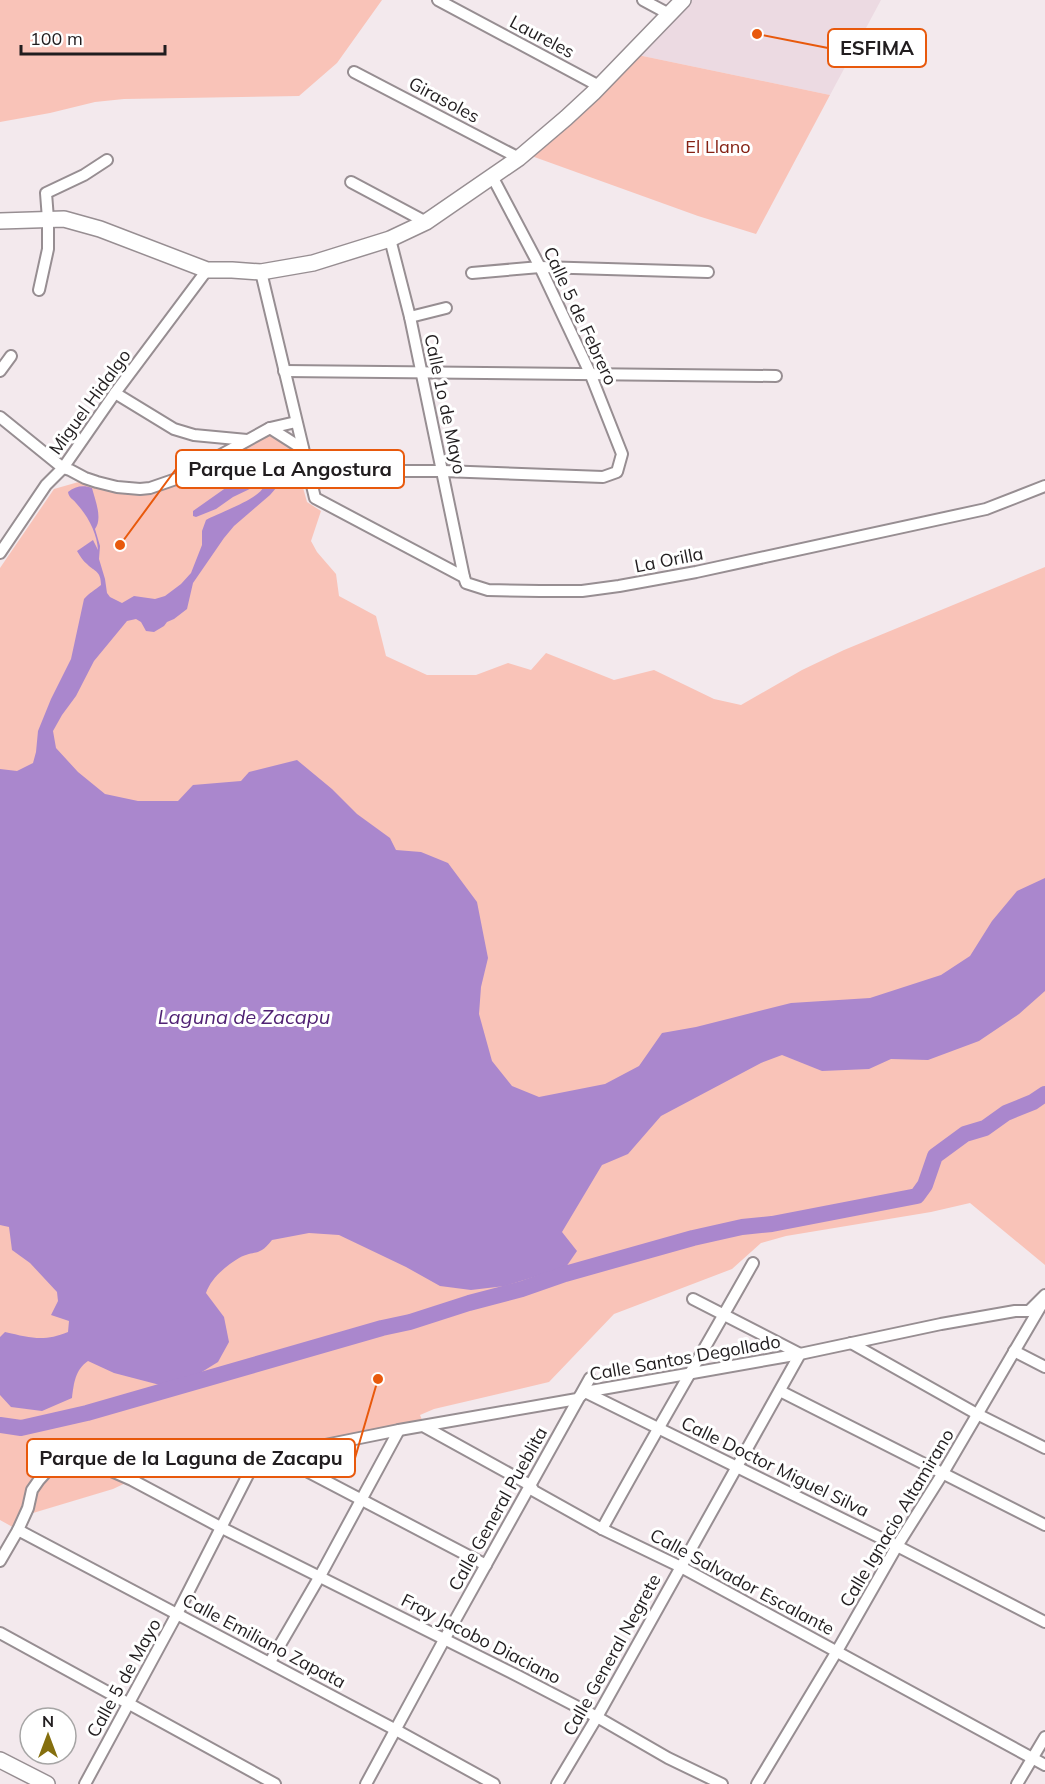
<svg xmlns="http://www.w3.org/2000/svg" width="1045" height="1784" font-family="Mulish,sans-serif">
	<style>
		.built { fill: #ecdae2 }
		.green { fill: #f9c3b8 }
		.water { fill: #aa87cd }
		.lines { fill: none; stroke-linecap: round; stroke-linejoin: round }
		.river { stroke: #aa87cd; stroke-width: 16 }
		.street-casing { stroke: #978e92; stroke-width: 14 }
		.secondary-casing { stroke: #978e92; stroke-width: 18 }
		.street { stroke: #fff; stroke-width: 10 }
		.secondary { stroke: #fff; stroke-width: 15 }
		.labels { text-anchor: middle; stroke-width: 6; stroke-linejoin: round; paint-order: stroke }
		.street-label { font-size: 18px; fill: #211d1f; stroke: #fff }
		.park-label { font-size: 18px; fill: #852113; stroke: #fff }
		.water-label { font-size: 20px; font-style: italic; fill: #502274; stroke: #fff }
		.leader { fill: none; stroke: #e8590c; stroke-width: 2 }
		.callout-dot { fill: #e8590c; stroke: #fff; stroke-width: 2 }
		.callout { fill: #fff; stroke: #e8590c; stroke-width: 2 }
		.callout-label { font-size: 20px; text-anchor: middle; font-weight: bold; fill: #211d1f }
	</style>
	<rect width="100%" height="100%" fill="#f3e9ed"/>
	<polygon class="built" points="683,0 881,0 830,95 633,54"/>
	<g class="green">
		<polygon points="0,0 382,0 337,63 299,96 124,99 95,102 50,113 0,122"/>
		<polygon points="633,54 830,95 756,234 698,216 526,154"/>
		<polygon points="267,430 292,448 307,502 321,511 311,541 317,552 336,574 339,596 376,616 386,656 427,675 476,675 508,663 531,670 546,653 614,680 654,670 714,699 741,705 802,670 844,650 1045,567 1045,1265 970,1203 931,1212 786,1236 761,1243 732,1269 614,1314 549,1382 434,1409 420,1415 425,1427 278,1456 132,1480 113,1489 33,1513 28,1508 18,1530 0,1520 0,568 54,489 82,481 150,489"/>
	</g>
	<g class="water">
		<path d="M279,456l6,4 1,9 -3,11 -13,15 -36,31 -10,12 -31,45 -6,26 -13,10 -7,3 -3,4 -10,6 -8,-1 -5,-9 -5,-3 -9,2 -33,40 -18,35 -14,19 -9,16 3,17 22,24 27,22 33,7h40l15,-16 48,-4 8,-9 48,-12 35,29 25,25 33,24 6,12 25,2 27,11 29,39 11,56 -7,29 -2,27 13,47 20,25 27,11 66,-13 34,-18 23,-33 34,-6 95,-24 79,-5 71,-23 29,-19 22,-35 25,-30 28,-13v113l-26,23 -40,27 -51,19 -37,-1 -22,10 -47,2 -40,-16 -21,8 -100,53 -33,38 -26,11 -40,67 15,19 -11,16 -61,19 -34,4 -31,-4 -34,-19 -67,-32 -30,-2 -37,7c-14,18 -17,9 -33,18 -13,8 -28,20 -33,35l18,24 5,25 -11,20 -26,16 -32,7 -46,-12 -26,-12c-13,9 -14,22 -16,37l-30,13 -31,-4 -11,-12v-58l5,-5c26,6 39,10 63,0l1,-11 -18,-6 7,-14 -1,-9 -27,-29 -18,-13 -3,-23 -9,-2v-456l17,2 16,-8 3,-11 2,-21 13,-32 20,-40 13,-60c5,-6 11,-9 17,-14 0,-14 -6,-13 -14,-21 -4,-3 -7,-8 -10,-13l16,-11 5,10c-1,-17 -10,-34 -22,-47 -4,-5 -7,-5 -8,-11 7,-6 16,-7 24,-4 3,12 11,30 3,41l5,17 -1,13 6,20 2,14 3,4 12,6 12,-7 21,3 10,-3 16,-12 10,-11 11,-28v-14l4,-11c12,-7 54,-21 58,-34 2,-5 -1,-10 -1,-15l9,-10z"/>
		<path d="M244,475c9,0 14,1 12,11l-23,11 -17,12 -20,8 -3,-1v-5z"/>
	</g>
	<g class="lines">
		<polyline class="river" points="0,1425 21,1428 87,1413 382,1328 410,1322 469,1303 522,1289 565,1274 693,1238 742,1227 772,1224 917,1196 925,1185 935,1156 965,1134 985,1128 1006,1113 1033,1102 1045,1094"/>
		<g class="street-casing">
			<g id="street">
				<polyline points="438,0 599,86"/>
				<polyline points="643,0 669,14"/>
				<polyline points="354,72 519,158"/>
				<polyline points="351,182 426,222"/>
				<polyline points="390,239 410,317 464,577"/>
				<polyline points="261,272 315,498 464,577 466,583 488,590 540,591 582,591 619,586 696,572 986,509 1045,486"/>
				<polyline points="472,273 540,267 708,272"/>
				<polyline points="39,290 48,249 48,219 46,193 84,175 107,160"/>
				<polyline points="410,317 446,308"/>
				<polyline points="0,371 11,356"/>
				<polyline points="284,371 776,376"/>
				<polyline points="115,393 174,429 194,435 247,440"/>
				<polyline points="0,417 63,468 70,470 85,478 97,482 117,487 140,489 150,488 179,478 270,428 296,422"/>
				<polyline points="270,428 303,449"/>
				<polyline points="308,471 443,471 603,477 617,472 622,454 590,373 540,267 493,178"/>
				<polyline points="0,553 46,485 63,468 115,393 207,270"/>
				<polyline points="851,1343 977,1414 1045,1448"/>
				<polyline points="1014,1351 1045,1367"/>
				<polyline points="780,1391 1045,1525"/>
				<polyline points="585,1392 897,1546 1045,1622"/>
				<polyline points="425,1427 530,1485 534,1491 602,1529 681,1567 1045,1765"/>
				<polyline points="278,1456 486,1565"/>
				<path d="M602,1529c49,-90 101,-177 151,-266"/>
				<polyline points="18,1530 396,1730 494,1784"/>
				<polyline points="0,1561 18,1530 28,1508 32,1490 39,1480 48,1470 58,1464 70,1461 91,1462 132,1480 222,1528 518,1676 597,1717 668,1758 722,1784"/>
				<polyline points="0,1633 275,1784"/>
				<polyline points="270,1662 320,1576 399,1430"/>
				<polyline points="85,1784 177,1614 256,1459 399,1430 577,1399 585,1392 800,1354 941,1324 1015,1311 1029,1311 1045,1295"/>
				<polyline points="366,1784 444,1640 590,1378"/>
				<polyline points="557,1784 597,1717 800,1354 693,1299"/>
				<polyline points="757,1784 837,1651 897,1546 943,1473 1042,1304"/>
				<polyline points="1017,1784 1045,1737"/>
			</g>
		</g>
		<g class="secondary-casing">
			<g id="secondary">
				<polyline points="0,221 64,219 100,229 207,270 232,270 261,272 313,263 390,239 426,222 519,158 566,118 593,93 683,0"/>
				<polyline points="0,1760 47,1784"/>
			</g>
		</g>
		<use href="#street" class="street"/>
		<use href="#secondary" class="secondary"/>
	</g>
	<g class="labels">
		<g class="street-label">
			<text transform="translate(542 37) rotate(28)" y="6">Laureles</text>
			<text transform="translate(444 100) rotate(28)" y="6">Girasoles</text>
			<text transform="translate(580 316) rotate(65)" y="6">Calle 5 de Febrero</text>
			<text transform="translate(90 402) rotate(-54)" y="6">Miguel Hidalgo</text>
			<text transform="translate(445 404) rotate(78)" y="6">Calle 1o de Mayo</text>
			<text transform="translate(669 560) rotate(-11)" y="6">La Orilla</text>
			<text transform="translate(685 1358) rotate(-10)" y="6">Calle Santos Degollado</text>
			<text transform="translate(775 1467) rotate(26)" y="6">Calle Doctor Miguel Silva</text>
			<text transform="translate(498 1509) rotate(-61)" y="6">Calle General Pueblita</text>
			<text transform="translate(897 1518) rotate(-59)" y="6">Calle Ignacio Altamirano</text>
			<text transform="translate(742 1582) rotate(28)" y="6">Calle Salvador Escalante</text>
			<text transform="translate(481 1639) rotate(27)" y="6">Fray Jacobo Diaciano</text>
			<text transform="translate(264 1641) rotate(28)" y="6">Calle Emiliano Zapata</text>
			<text transform="translate(612 1655) rotate(-61)" y="6">Calle General Negrete</text>
			<text transform="translate(124 1678) rotate(-61)" y="6">Calle 5 de Mayo</text>
		</g>
		<g class="park-label">
			<text x="718" y="153">El Llano</text>
		</g>
		<g class="water-label">
			<text x="244" y="1024">Laguna de Zacapu</text>
		</g>
	</g>
	<path class="leader" d="M757 34L828 48M120 545L176 469M378 1379L355 1458"/>
	<g class="callout-dot">
		<circle cx="757" cy="34" r="6"/>
		<circle cx="120" cy="545" r="6"/>
		<circle cx="378" cy="1379" r="6"/>
	</g>
	<g class="callout">
		<rect x="828" y="29" width="98" height="38" rx="6"/>
		<rect x="176" y="450" width="228" height="38" rx="6"/>
		<rect x="27" y="1439" width="328" height="38" rx="6"/>
	</g>
	<g class="callout-label">
		<text x="877" y="55">ESFIMA</text>
		<text x="290" y="476">Parque La Angostura</text>
		<text x="191" y="1465">Parque de la Laguna de Zacapu</text>
	</g>
	<g transform="translate(48 1736)"><circle r="28" fill="#ffffff" stroke="#a6a5a5" stroke-width="1.5"/>
	<path d="M0-4.5L10 22L0 15L-10 22Z" fill="#856f0e"/>
	<text y="-9" font-size="16" font-weight="bold" text-anchor="middle" fill="#211d1f">N</text>
	</g>
	<path d="M21 45v9h144v-9" fill="none" stroke="#211d1f" stroke-width="3"/>
	<text x="30" y="45" font-size="18" fill="#211d1f" stroke="#ffffff" stroke-width="4.5" paint-order="stroke">100 m</text>
</svg>
